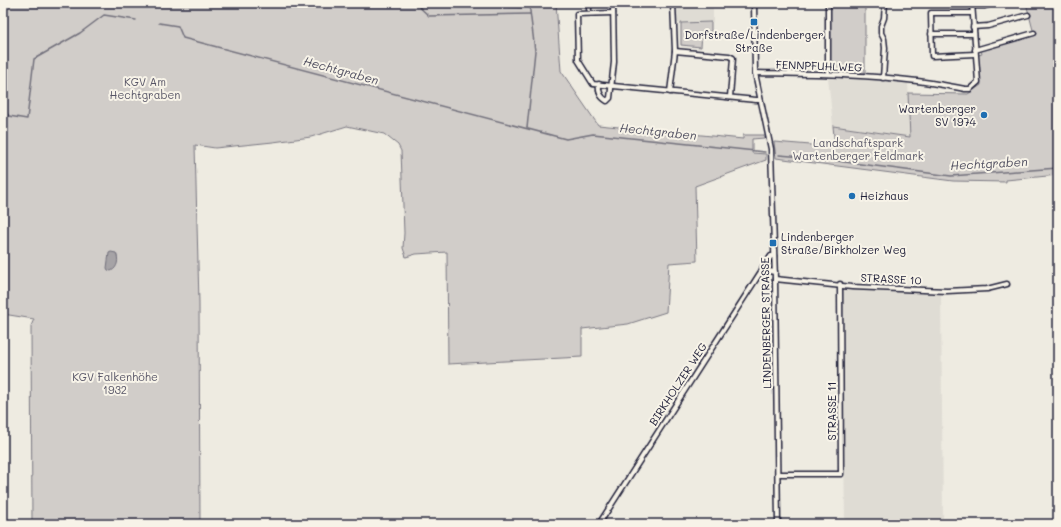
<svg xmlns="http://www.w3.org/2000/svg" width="1061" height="527" font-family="Mali,sans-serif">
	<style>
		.built { fill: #dfdcd4 }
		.green { fill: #d1cdc9; stroke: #7a7882 }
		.water { fill: #a6a3a6; stroke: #716f7b }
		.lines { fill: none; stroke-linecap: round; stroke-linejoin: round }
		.stream { stroke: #716f7b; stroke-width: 1.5 }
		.minor-casing { stroke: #22223b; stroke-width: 7 }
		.minor { stroke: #f7f3e8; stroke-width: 4 }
		.poi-dot { fill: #1f6fb2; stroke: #f7f3e8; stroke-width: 1.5 }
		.labels { text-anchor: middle; stroke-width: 4; stroke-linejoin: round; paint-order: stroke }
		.poi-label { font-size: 11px; fill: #22223b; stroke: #f7f3e8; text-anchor: start }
		.street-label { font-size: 11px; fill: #22223b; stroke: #f7f3e8 }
		.park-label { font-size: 11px; fill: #575566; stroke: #f7f3e8 }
		.water-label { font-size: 12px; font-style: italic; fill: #504f60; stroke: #f7f3e8 }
	</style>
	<rect width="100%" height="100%" fill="#eeebe1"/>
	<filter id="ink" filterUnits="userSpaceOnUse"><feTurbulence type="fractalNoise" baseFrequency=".025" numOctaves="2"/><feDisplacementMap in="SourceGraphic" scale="8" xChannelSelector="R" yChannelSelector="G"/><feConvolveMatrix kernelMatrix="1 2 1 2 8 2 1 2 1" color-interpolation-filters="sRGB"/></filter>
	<g filter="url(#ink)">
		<g class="built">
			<polygon points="676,3 713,3 713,22 677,23"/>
			<polygon points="828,77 908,82 911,137 833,126"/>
			<polygon points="842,287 879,291 941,292 943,523 845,524"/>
		</g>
		<g class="green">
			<polygon points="3,3 507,3 509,7 523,8 524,3 556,3 561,71 598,125 743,139 743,135 764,135 764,138 752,139 752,153 766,154 766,160 695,186 697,261 669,263 666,312 628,324 582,329 582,357 448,364 447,252 416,254 406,257 403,248 404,233 401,151 398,145 384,134 347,126 311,137 273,142 215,148 195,145 199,303 200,524 32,524 31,326 34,319 3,314"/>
			<polygon points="830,3 865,3 865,73 832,72 830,70"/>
			<polygon points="1026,3 1058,3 1058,175 1006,180 1006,182 953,181 776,158 774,142 835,147 833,126 910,137 908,93 968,94 981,85 978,55 982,54 980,49 1034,34"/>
			<polygon points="711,22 711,32 702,32 701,47 681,45 681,23"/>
		</g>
		<path class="water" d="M111,252l5,1c3,6 2,15 -5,18l-3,-1 -1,-2 2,-15z"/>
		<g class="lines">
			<g class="stream">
				<polyline points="415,3 429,16 530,14"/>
				<polyline points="159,23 178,26 183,38 566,139 593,134 765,152"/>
				<polyline points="3,109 9,116 27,119 34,59 80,33 104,15 136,20"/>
				<polyline points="527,128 535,51 529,3"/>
				<polyline points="779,155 815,158 951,176 1058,168"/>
			</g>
			<g class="minor-casing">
				<g id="minor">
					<polyline points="589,3 589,9"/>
					<polyline points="754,3 755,73 771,149 775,279 778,524"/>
					<polyline points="828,3 828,74"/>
					<polyline points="972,6 985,6 995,3"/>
					<polyline points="613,13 577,14 578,60 593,84 756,100 760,100"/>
					<polyline points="972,13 931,13 932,56 975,54"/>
					<polyline points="973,27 988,26 1028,15"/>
					<polyline points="931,34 974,34"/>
					<polyline points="975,50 1034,33"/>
					<polyline points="675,51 729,56 733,58 730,97"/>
					<path d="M755,73c54,1 108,1 162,8 16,2 32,5 48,8h5l8,-7 -6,-79"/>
					<polyline points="883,78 885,48 884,39 881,33 881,26 884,18 885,3"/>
					<path d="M599,84c-1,7 1,13 8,17l3,-3 4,-36 -1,-59"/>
					<polyline points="670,92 675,51 673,3"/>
					<polyline points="762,270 775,272"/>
					<polyline points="775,279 852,287 947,291 987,289 1007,284"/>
					<polyline points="778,474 841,474 840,284"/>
					<polyline points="599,524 771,256 774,256"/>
				</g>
			</g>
			<use href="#minor" class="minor"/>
		</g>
	</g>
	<g class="poi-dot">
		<rect x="750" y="18" width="8" height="8" rx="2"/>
		<circle cx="984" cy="115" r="4"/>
		<circle cx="852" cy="196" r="4"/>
		<rect x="769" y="239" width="8" height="8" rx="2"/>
	</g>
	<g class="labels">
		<g class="poi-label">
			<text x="754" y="39" text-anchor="middle">Dorfstraße/Lindenberger<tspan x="754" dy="13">Straße</tspan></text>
			<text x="976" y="113" text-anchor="end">Wartenberger<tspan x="976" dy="13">SV 1974</tspan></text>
			<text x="860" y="200">Heizhaus</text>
			<text x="781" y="241">Lindenberger<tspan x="781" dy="13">Straße/Birkholzer Weg</tspan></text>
		</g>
		<g class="street-label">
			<text transform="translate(819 66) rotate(2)" y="4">FENNPFUHLWEG</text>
			<text transform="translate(891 279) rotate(3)" y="4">STRASSE 10</text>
			<text transform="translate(766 323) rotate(-91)" y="4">LINDENBERGER STRASSE</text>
			<text transform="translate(678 384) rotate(-57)" y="4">BIRKHOLZER WEG</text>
			<text transform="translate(832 411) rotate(-90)" y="4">STRASSE 11</text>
		</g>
		<g class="park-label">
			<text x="145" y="86">KGV Am<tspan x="145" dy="13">Hechtgraben</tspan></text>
			<text x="858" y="147">Landschaftspark<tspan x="858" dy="13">Wartenberger Feldmark</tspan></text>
			<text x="115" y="381">KGV Falkenhöhe<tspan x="115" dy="13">1932</tspan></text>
		</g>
		<g class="water-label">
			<text transform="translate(341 71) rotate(15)" y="4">Hechtgraben</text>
			<text transform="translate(658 132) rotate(6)" y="4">Hechtgraben</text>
			<text transform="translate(989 164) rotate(-3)" y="4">Hechtgraben</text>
		</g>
	</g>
	<rect width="1061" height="527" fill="none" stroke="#f7f3e8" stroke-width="16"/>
	<rect x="8" y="8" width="1045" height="511" fill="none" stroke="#22223b" stroke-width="1.5" filter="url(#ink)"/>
</svg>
